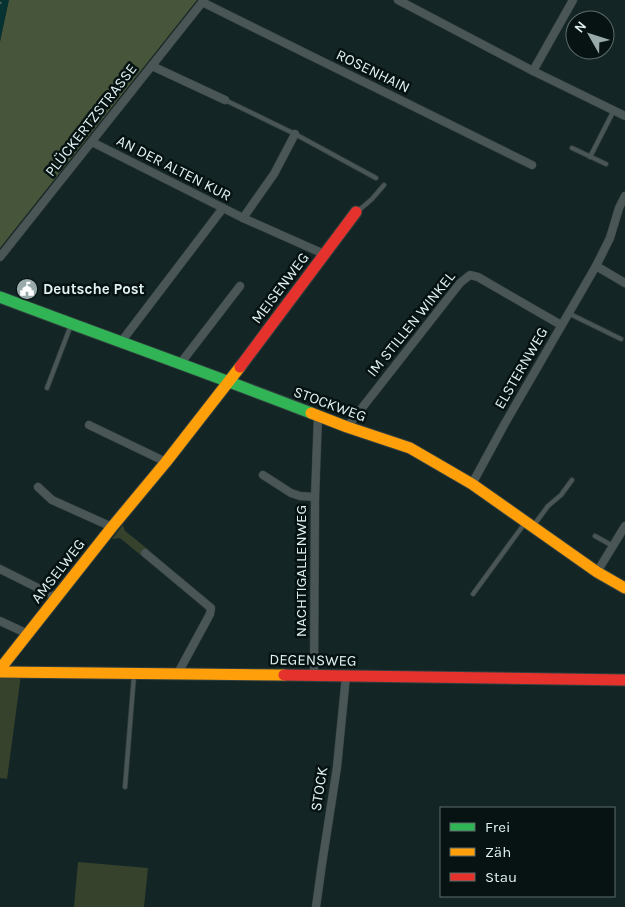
<svg xmlns="http://www.w3.org/2000/svg" width="625" height="907" font-family="Karla,sans-serif">
	<style>
		.built { fill: #063231 }
		.green { fill: #36422c }
		.forest { fill: #47553b }
		.lines { fill: none; stroke-linecap: round; stroke-linejoin: round }
		.lane-casing { stroke: #323f3f; stroke-width: 5.5 }
		.street-casing { stroke: #323f3f; stroke-width: 9 }
		.fast-casing { stroke: #323f3f; stroke-width: 13 }
		.slow-casing { stroke: #323f3f; stroke-width: 13 }
		.jam-casing { stroke: #323f3f; stroke-width: 13 }
		.lane { stroke: #4a5655; stroke-width: 4 }
		.street { stroke: #4a5655; stroke-width: 8 }
		.fast { stroke: #30b455; stroke-width: 11 }
		.slow { stroke: #ff9f0a; stroke-width: 11 }
		.jam { stroke: #e5322d; stroke-width: 11 }
		.rail { stroke: #4f5c5c; stroke-width: 2.5; stroke-dasharray: 2.5 5; stroke-linecap: butt }
		.labels { text-anchor: middle; stroke-width: 5; stroke-linejoin: round; paint-order: stroke }
		.street-label { font-size: 15px; fill: #e0f2f1; stroke: #061312 }
		.poi-label { font-size: 15px; font-weight: bold; fill: #e0f2f1; stroke: #061312; text-anchor: start }
	</style>
	<rect width="100%" height="100%" fill="#142525"/>
	<polygon class="built" points="0,0 9,0 0,42"/>
	<g class="green">
		<polygon points="123,525 125,531 149,550 143,557 120,538 112,539"/>
		<polygon points="0,675 21,675 7,779 0,778"/>
		<polygon points="78,862 148,868 144,907 74,907"/>
	</g>
	<polygon class="forest" points="9,0 197,0 0,248 0,42"/>
	<g class="lines">
		<g class="lane-casing">
			<g id="lane">
				<polyline points="225,100 295,134 376,178"/>
				<polyline points="572,148 606,164"/>
				<polyline points="590,157 614,110"/>
				<polyline points="358,211 372,199 384,185"/>
				<polyline points="568,313 621,339"/>
				<polyline points="47,388 71,325"/>
				<polyline points="534,525 548,506 561,495 572,480"/>
				<polyline points="595,536 613,546"/>
				<polyline points="473,594 525,523"/>
				<polyline points="125,787 134,675"/>
			</g>
		</g>
		<g class="street-casing">
			<g id="street">
				<polyline points="398,0 533,71 625,116"/>
				<polyline points="202,2 532,165"/>
				<polyline points="152,66 225,100"/>
				<polyline points="533,71 573,0"/>
				<polyline points="92,142 243,218 324,254"/>
				<polyline points="243,218 274,174 295,134"/>
				<polyline points="0,257 204,0"/>
				<polyline points="596,266 625,283"/>
				<polyline points="121,342 223,208"/>
				<polyline points="180,364 240,286"/>
				<polyline points="89,425 166,462"/>
				<polyline points="347,427 460,283 470,275 478,277 561,325"/>
				<polyline points="263,475 291,493 300,496 315,497"/>
				<polyline points="472,484 504,425 596,266 610,238 619,208 625,196"/>
				<polyline points="38,487 52,500 112,527"/>
				<polyline points="145,553 211,608 210,614 178,673"/>
				<polyline points="0,569 56,597"/>
				<polyline points="597,572 625,526"/>
				<polyline points="0,621 28,634"/>
				<polyline points="314,675 315,497 318,416"/>
				<polyline points="316,907 322,864 337,767 346,676"/>
			</g>
		</g>
		<g class="fast-casing">
			<path id="fast" d="M0,297c103,39 208,76 311,116"/>
		</g>
		<g class="slow-casing">
			<g id="slow">
				<polyline points="311,413 347,427 410,448 472,484 597,572 625,588"/>
				<polyline points="0,669 112,527 166,462 240,367"/>
				<polyline points="0,672 284,675"/>
			</g>
		</g>
		<g class="jam-casing">
			<g id="jam">
				<polyline points="240,367 356,212"/>
				<polyline points="284,675 625,680"/>
			</g>
		</g>
		<use href="#lane" class="lane"/>
		<use href="#street" class="street"/>
		<use href="#fast" class="fast"/>
		<use href="#slow" class="slow"/>
		<use href="#jam" class="jam"/>
		<polyline class="rail" points="0,4 1,0"/>
	</g>
	<defs>
		<g id="civic-disc" transform="scale(1.125)"><circle r="9.5" fill="#9aa" stroke="#061312"/><path d="M-.6-6.5H3V-4.5H.6V-3L4-1V1h2V6H-6V1h2V-1L-.6-3ZM-1.2 2.5V6h2.4V2.5Z" fill="#fff"/></g>
	</defs>
	<g fill-rule="evenodd">
		<use href="#civic-disc" x="27" y="289"/>
	</g>
	<g class="labels">
		<g class="street-label">
			<text transform="translate(373 71) rotate(26)" y="5">ROSENHAIN</text>
			<text transform="translate(91 120) rotate(-52)" y="5">PLÜCKERTZSTRASSE</text>
			<text transform="translate(174 168) rotate(27)" y="5">AN DER ALTEN KUR</text>
			<text transform="translate(280 288) rotate(-53)" y="5">MEISENWEG</text>
			<text transform="translate(411 324) rotate(-51)" y="5">IM STILLEN WINKEL</text>
			<text transform="translate(521 368) rotate(-60)" y="5">ELSTERNWEG</text>
			<text transform="translate(330 404) rotate(20)" y="5">STOCKWEG</text>
			<text transform="translate(58 571) rotate(-52)" y="5">AMSELWEG</text>
			<text transform="translate(301 571) rotate(-90)" y="5">NACHTIGALLENWEG</text>
			<text transform="translate(313 660) rotate(1)" y="5">DEGENSWEG</text>
			<text transform="translate(319 789) rotate(-81)" y="5">STOCK</text>
		</g>
		<g class="poi-label">
			<text x="43" y="294">Deutsche Post</text>
		</g>
	</g>
	<rect x="440" y="807" width="175" height="90" fill="#061312" stroke="#5d6c6b"/>
	<rect x="450" y="823" width="25" height="8" fill="#30b455" stroke="#5d6c6b"/>
	<text x="485" y="832" font-size="15" fill="#e0f2f1">Frei</text>
	<rect x="450" y="848" width="25" height="8" fill="#ff9f0a" stroke="#5d6c6b"/>
	<text x="485" y="857" font-size="15" fill="#e0f2f1">Zäh</text>
	<rect x="450" y="873" width="25" height="8" fill="#e5322d" stroke="#5d6c6b"/>
	<text x="485" y="882" font-size="15" fill="#e0f2f1">Stau</text>
	<g transform="translate(590 35) rotate(309)"><circle r="24" fill="#061312" stroke="#5d6c6b"/>
	<path d="M0-4L9 19L0 12L-9 19Z" fill="#99aaaa"/>
	<text y="-8" font-size="14" font-weight="bold" text-anchor="middle" fill="#e0f2f1">N</text>
	</g>
</svg>
